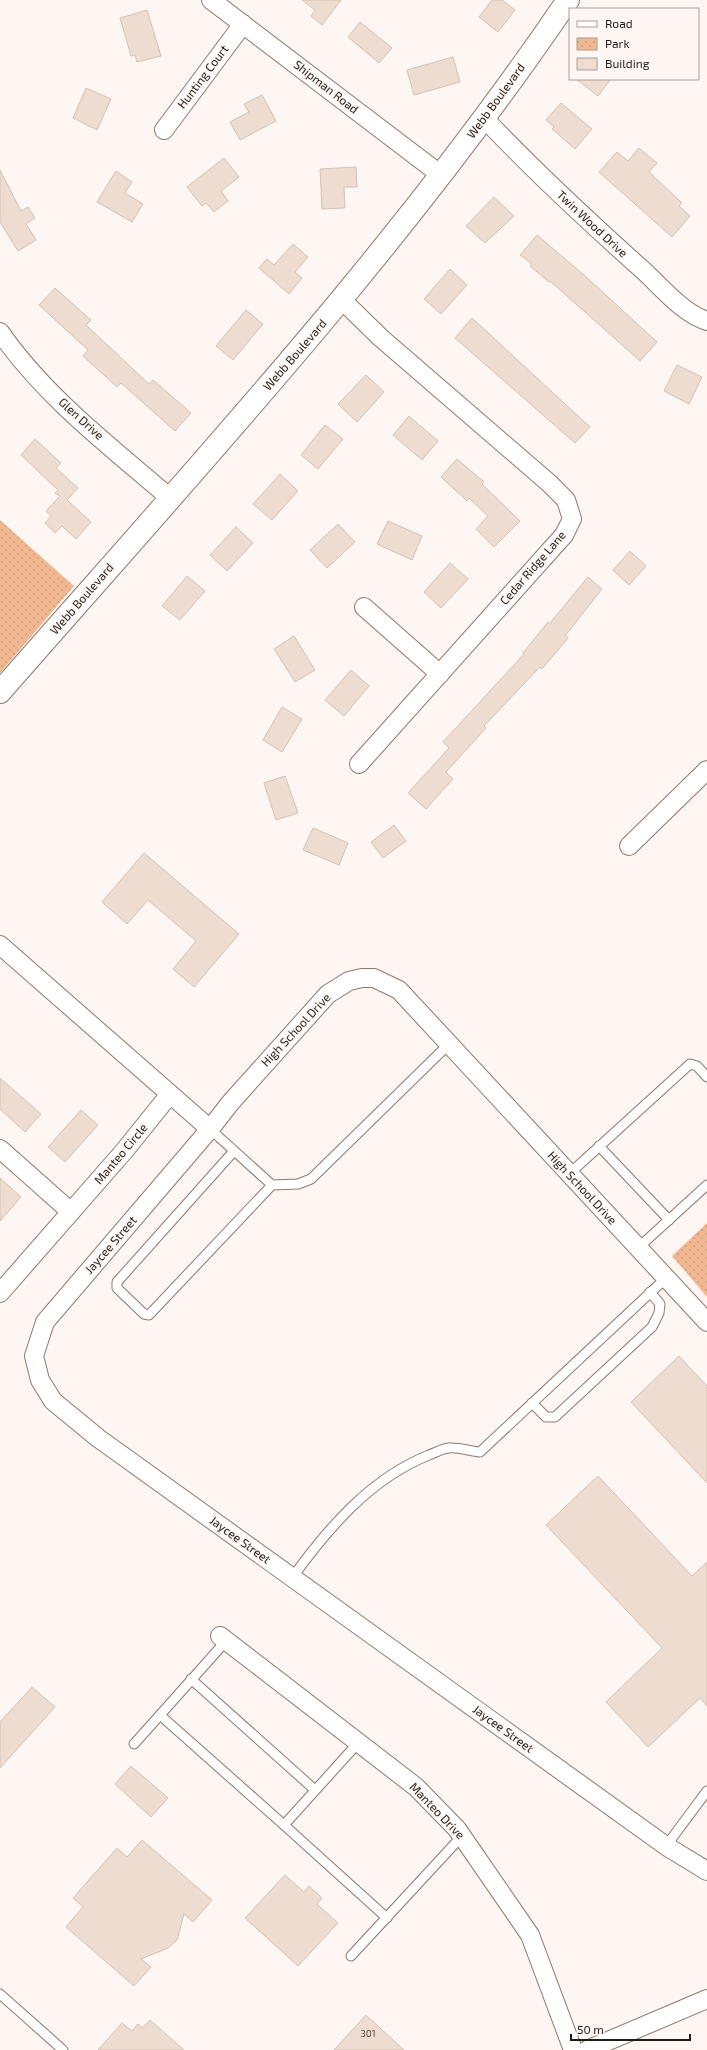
<svg xmlns="http://www.w3.org/2000/svg" width="707" height="2050" font-family="'Exo 2',sans-serif">
	<style>
		.park { fill: url(#park-dots) }
		.building { fill: #efdcd0; stroke: #d3c1b5 }
		.lines { fill: none; stroke-linecap: round; stroke-linejoin: round }
		.service-casing { stroke: #8a7a6f; stroke-width: 11 }
		.minor-casing { stroke: #8a7a6f; stroke-width: 20 }
		.tertiary-casing { stroke: #8a7a6f; stroke-width: 24 }
		.service { stroke: #fff; stroke-width: 9 }
		.minor { stroke: #fff; stroke-width: 18 }
		.tertiary { stroke: #fff; stroke-width: 22 }
		.labels { text-anchor: middle; stroke-width: 3; stroke-linejoin: round; paint-order: stroke }
		.number-label { font-size: 10px; fill: #544b45 }
		.street-label { font-size: 12px; fill: #211b17; stroke: #fef6f2 }
	</style>
	<defs>
		<pattern id="park-dots" width="8" height="8" patternUnits="userSpaceOnUse"><rect width="8" height="8" fill="#f1b790"/><path d="M2 2h.1M6 6h.1" fill="none" stroke="#ce9d7b" stroke-width="1.8" stroke-linecap="round"/></pattern>
	</defs>
	<rect width="100%" height="100%" fill="#fef6f2"/>
	<g class="park">
		<polygon points="0,520 74,586 0,673"/>
		<polygon points="707,1223 707,1297 672,1256"/>
	</g>
	<g class="building">
		<polygon points="302,0 341,0 322,25 311,16 315,10"/>
		<polygon points="492,0 502,0 515,10 498,32 479,17"/>
		<polygon points="147,10 161,56 137,62 135,55 131,56 120,18"/>
		<polygon points="360,22 392,48 379,63 348,37"/>
		<polygon points="453,57 460,82 414,95 407,70"/>
		<polygon points="576,79 611,79 598,96"/>
		<polygon points="86,88 111,99 97,130 73,118"/>
		<polygon points="262,95 276,121 240,140 230,122 249,112 244,104"/>
		<polygon points="561,103 592,129 575,149 552,129 554,127 546,120"/>
		<polygon points="639,148 657,163 649,172 682,203 679,206 690,216 672,237 599,172 617,152 628,161"/>
		<polygon points="224,158 239,177 221,191 228,201 214,212 206,203 202,206 187,187"/>
		<polygon points="356,167 357,187 344,187 345,208 322,209 320,169"/>
		<polygon points="0,170 21,211 28,207 35,218 26,224 36,240 18,251 0,222"/>
		<polygon points="116,171 132,182 125,193 143,204 132,222 97,202"/>
		<polygon points="494,197 514,216 485,243 466,226"/>
		<polygon points="537,235 584,275 657,342 640,361 550,281 549,282 530,266 532,264 520,255"/>
		<polygon points="293,244 308,257 295,272 302,278 289,294 259,268 267,259 274,265"/>
		<polygon points="450,269 467,285 441,314 424,299"/>
		<polygon points="55,288 91,320 86,325 149,384 153,380 191,413 175,431 121,383 117,387 83,356 88,350 39,305"/>
		<polygon points="246,310 263,324 233,360 216,346"/>
		<polygon points="472,318 590,427 575,443 455,338"/>
		<polygon points="677,365 702,377 689,404 664,391"/>
		<polygon points="366,375 384,392 357,422 338,404"/>
		<polygon points="409,416 438,441 422,460 393,435"/>
		<polygon points="325,425 343,439 318,469 301,455"/>
		<polygon points="35,439 61,463 56,468 78,488 67,500 91,522 76,539 62,526 55,533 45,523 51,516 46,511 60,496 55,493 58,490 21,455"/>
		<polygon points="457,459 484,482 482,484 520,521 494,547 476,529 488,516 469,498 467,501 441,477"/>
		<polygon points="280,474 298,491 272,520 253,504"/>
		<polygon points="388,521 422,536 412,560 377,544"/>
		<polygon points="338,524 355,542 327,568 310,550"/>
		<polygon points="236,527 253,543 227,571 210,555"/>
		<polygon points="630,551 646,566 629,585 613,570"/>
		<polygon points="450,563 468,579 441,608 424,592"/>
		<polygon points="187,576 205,591 180,620 162,606"/>
		<polygon points="588,577 602,589 565,636 568,638 542,669 540,667 484,726 486,728 446,772 453,779 426,809 408,793 449,748 443,742 524,654 523,653 548,622 550,623"/>
		<polygon points="294,636 315,670 295,682 274,649"/>
		<polygon points="351,670 369,686 344,716 325,700"/>
		<polygon points="282,707 302,719 282,752 263,740"/>
		<polygon points="285,776 298,813 276,820 264,783"/>
		<polygon points="394,825 406,841 383,858 371,842"/>
		<polygon points="313,828 348,843 339,865 303,850"/>
		<polygon points="144,853 239,934 194,987 173,969 196,941 148,900 127,924 102,902"/>
		<polygon points="0,1078 41,1114 25,1132 0,1109"/>
		<polygon points="81,1110 98,1125 65,1162 48,1147"/>
		<polygon points="0,1178 21,1197 0,1221"/>
		<polygon points="679,1356 707,1386 707,1483 631,1402"/>
		<polygon points="598,1476 692,1576 707,1562 707,1706 700,1698 648,1747 606,1702 662,1648 546,1525"/>
		<polygon points="32,1687 55,1707 0,1768 0,1722"/>
		<polygon points="131,1766 168,1798 151,1817 115,1784"/>
		<polygon points="142,1840 212,1900 193,1922 184,1914 177,1940 168,1948 141,1959 151,1967 134,1986 66,1927 83,1907 73,1898 117,1848 127,1857"/>
		<polygon points="285,1875 304,1892 309,1886 322,1898 317,1904 338,1923 298,1966 245,1918"/>
		<polygon points="366,2015 404,2050 334,2050"/>
		<polygon points="150,2020 184,2050 98,2050 122,2023 132,2031 138,2024 142,2028"/>
	</g>
	<g class="lines">
		<g class="service-casing">
			<g id="service">
				<polyline points="210,1129 272,1185 298,1184 311,1179 449,1044"/>
				<polyline points="599,1146 669,1220"/>
				<polyline points="234,1151 117,1282 117,1288 144,1314 149,1315 272,1185"/>
				<polyline points="569,1174 690,1064 697,1066 707,1077"/>
				<polyline points="638,1248 707,1185"/>
				<polyline points="532,1403 546,1417 555,1417 652,1327 659,1313 660,1304 650,1292"/>
				<path d="M292,1578c36,-50 79,-100 137,-123 6,-2 14,-7 20,-7 9,-1 21,3 31,4l186,-174"/>
				<polyline points="226,1641 160,1715 284,1825"/>
				<polyline points="191,1679 315,1790"/>
				<polyline points="358,1743 284,1825 387,1918"/>
				<polyline points="134,1744 160,1715"/>
				<polyline points="666,1846 707,1791"/>
				<polyline points="351,1956 462,1836"/>
				<polyline points="0,1994 63,2050"/>
			</g>
		</g>
		<g class="minor-casing">
			<g id="minor">
				<polyline points="211,0 441,175"/>
				<path d="M484,118c51,54 105,104 161,154 18,17 38,41 62,49"/>
				<polyline points="164,130 243,24"/>
				<polyline points="342,300 381,338 549,483 566,500 572,519 564,535 359,764"/>
				<path d="M0,332c45,65 111,115 170,166"/>
				<polyline points="364,607 440,674"/>
				<polyline points="629,846 707,770"/>
				<polyline points="0,945 210,1129 231,1102 328,994 349,981 362,978 374,978 399,990 707,1322"/>
				<polyline points="210,1129 45,1322 34,1356 40,1380 53,1401 98,1438 666,1846 707,1871"/>
				<polyline points="0,1149 71,1212"/>
				<polyline points="0,1293 125,1150 170,1094"/>
				<polyline points="220,1636 416,1787 457,1829 530,1935 573,2050"/>
				<polyline points="587,2050 707,1999"/>
			</g>
		</g>
		<g class="tertiary-casing">
			<path id="tertiary" d="M0,692c197,-225 400,-444 568,-692"/>
		</g>
		<use href="#service" class="service"/>
		<use href="#minor" class="minor"/>
		<use href="#tertiary" class="tertiary"/>
	</g>
	<g class="labels">
		<g class="number-label">
			<text x="368" y="2037">301</text>
		</g>
		<g class="street-label">
			<text transform="translate(203 77) rotate(-53)" y="4">Hunting Court</text>
			<text transform="translate(326 87) rotate(38)" y="4">Shipman Road</text>
			<text transform="translate(496 101) rotate(-54)" y="4">Webb Boulevard</text>
			<text transform="translate(592 224) rotate(43)" y="4">Twin Wood Drive</text>
			<text transform="translate(295 355) rotate(-49)" y="4">Webb Boulevard</text>
			<text transform="translate(81 419) rotate(42)" y="4">Glen Drive</text>
			<text transform="translate(533 568) rotate(-49)" y="4">Cedar Ridge Lane</text>
			<text transform="translate(82 599) rotate(-49)" y="4">Webb Boulevard</text>
			<text transform="translate(296 1030) rotate(-47)" y="4">High School Drive</text>
			<text transform="translate(121 1154) rotate(-50)" y="4">Manteo Circle</text>
			<text transform="translate(582 1188) rotate(47)" y="4">High School Drive</text>
			<text transform="translate(111 1245) rotate(-49)" y="4">Jaycee Street</text>
			<text transform="translate(240 1540) rotate(36)" y="4">Jaycee Street</text>
			<text transform="translate(503 1729) rotate(36)" y="4">Jaycee Street</text>
			<text transform="translate(437 1811) rotate(46)" y="4">Manteo Drive</text>
		</g>
	</g>
	<rect x="569" y="8" width="130" height="72" fill="#fef6f2" stroke="#a69e9a"/>
	<rect x="577" y="21" width="20" height="6" fill="#ffffff" stroke="#a69e9a"/>
	<text x="605" y="28" font-size="12" fill="#211b17">Road</text>
	<rect x="577" y="38" width="20" height="12" fill="url(#park-dots)" stroke="#a69e9a"/>
	<text x="605" y="48" font-size="12" fill="#211b17">Park</text>
	<rect x="577" y="58" width="20" height="12" fill="#efdcd0" stroke="#a69e9a"/>
	<text x="605" y="68" font-size="12" fill="#211b17">Building</text>
	<path d="M571 2034v6h119v-6" fill="none" stroke="#211b17" stroke-width="2"/>
	<text x="577" y="2034" font-size="12" fill="#211b17" stroke="#fef6f2" stroke-width="3" paint-order="stroke">50 m</text>
</svg>
